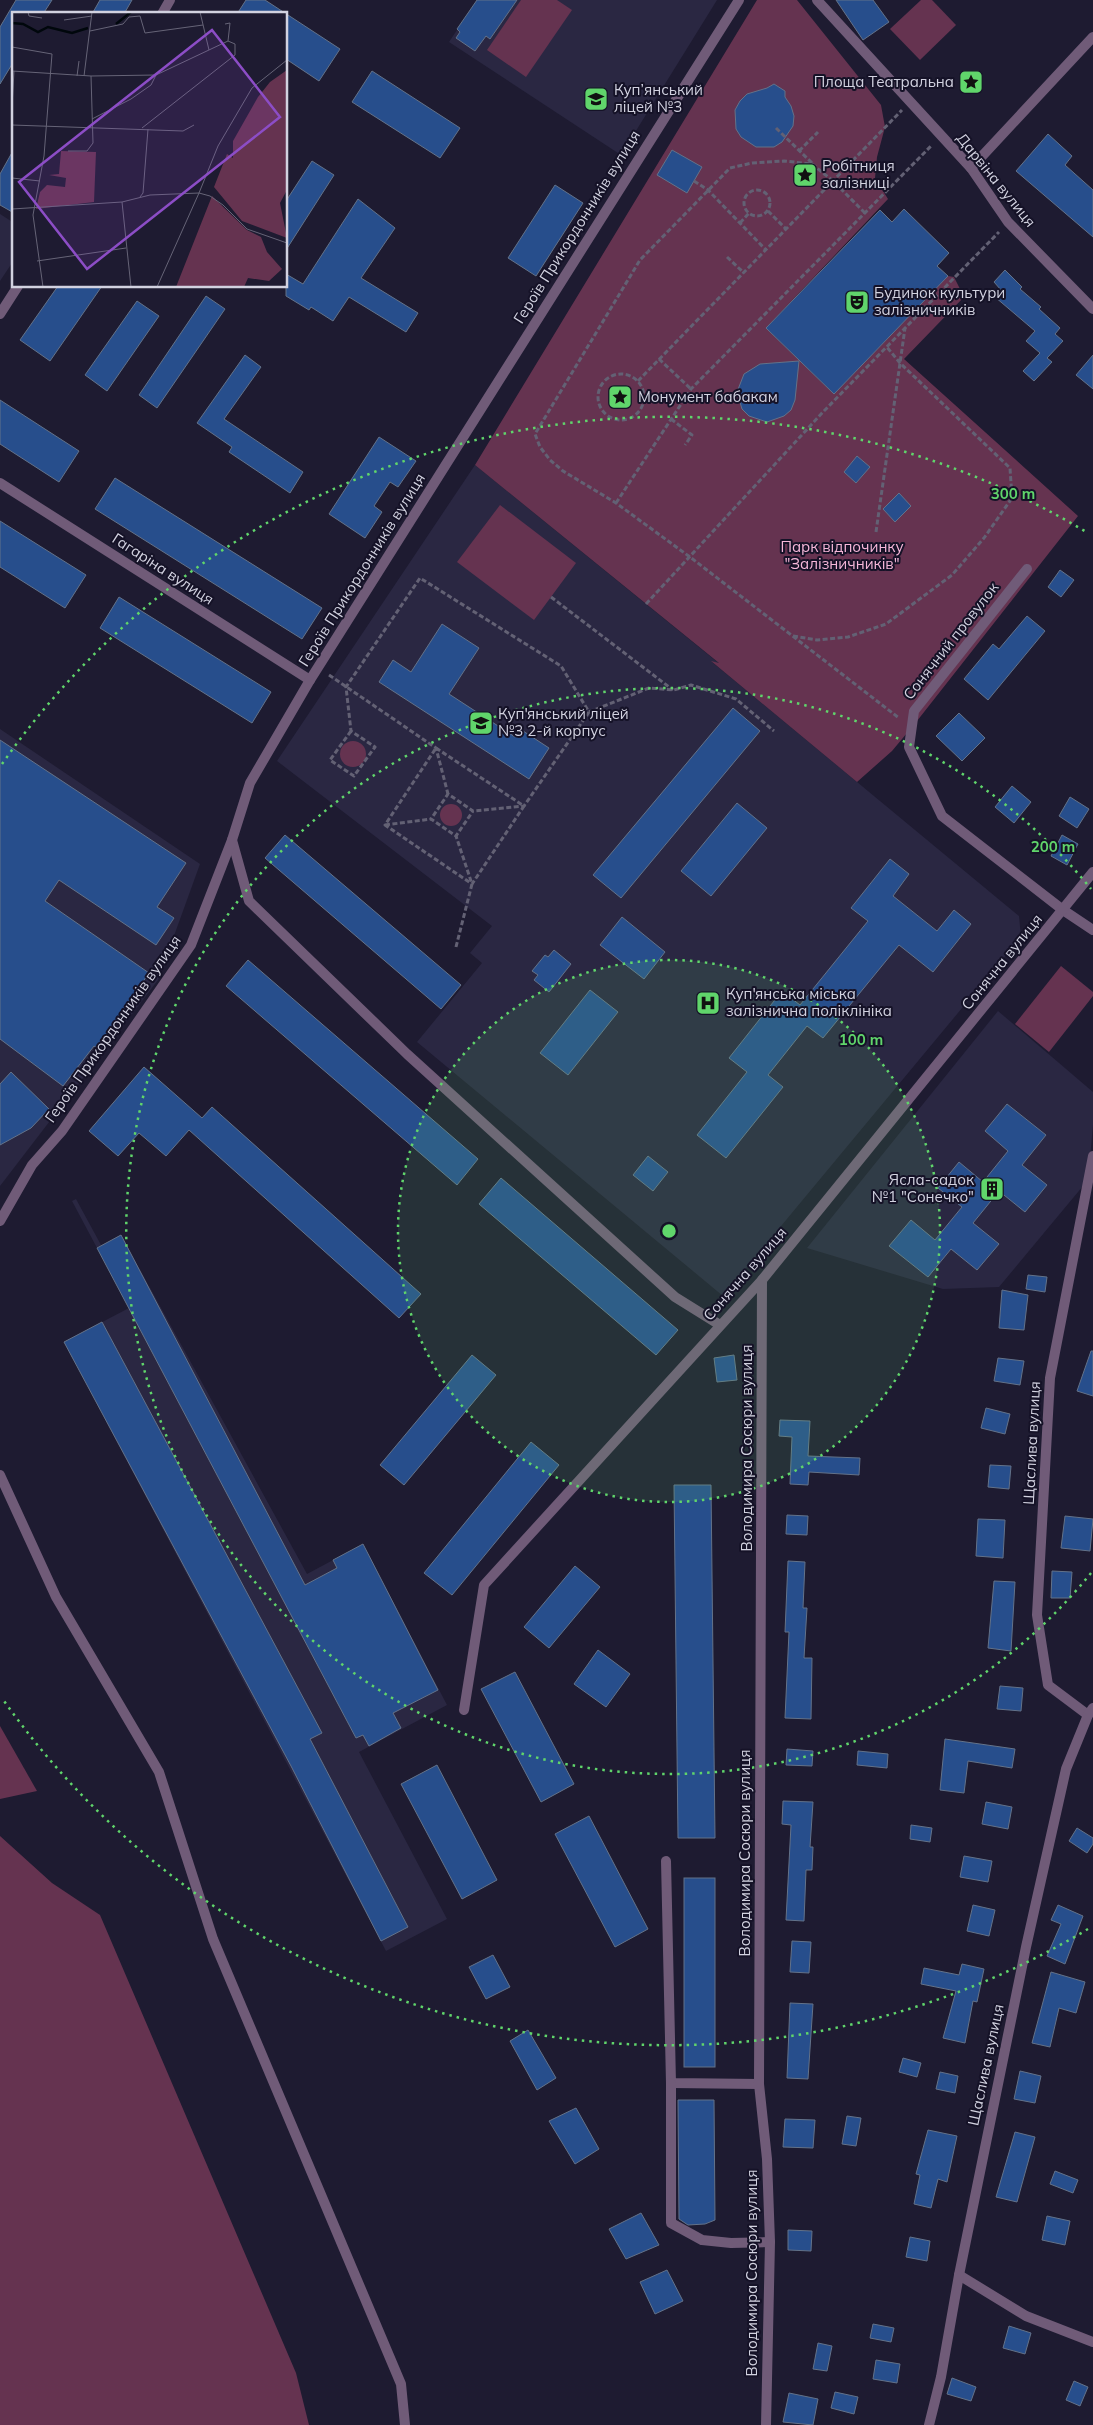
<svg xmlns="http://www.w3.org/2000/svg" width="1093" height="2425" font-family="Mulish,sans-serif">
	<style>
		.built { fill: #2a2742 }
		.green { fill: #653350 }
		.building { fill: #274e8c; stroke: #637289 }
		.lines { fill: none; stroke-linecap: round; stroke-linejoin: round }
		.path { stroke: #636174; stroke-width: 3; stroke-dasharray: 5 2.5; stroke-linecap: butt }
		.service { stroke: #705b78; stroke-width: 10 }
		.minor { stroke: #705b78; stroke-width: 10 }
		.ring { fill: none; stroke: #60d56b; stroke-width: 2.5; stroke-dasharray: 2.5 5 }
		.labels { text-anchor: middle; stroke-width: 4; stroke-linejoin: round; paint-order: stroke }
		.poi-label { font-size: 15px; fill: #d2d2e0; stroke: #151227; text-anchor: start }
		.street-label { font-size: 15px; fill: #d2d2e0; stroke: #151227 }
		.park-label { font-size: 15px; fill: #f6b7d9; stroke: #151227 }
		.inset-river { fill: none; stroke: #00070c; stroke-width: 2.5 }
		.inset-road { fill: none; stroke: #666477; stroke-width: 1 }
		.view { fill: #8c4dc6; fill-opacity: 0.15; stroke: #8c4dc6; stroke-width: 2.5 }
		.inset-edge { fill: none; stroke: #d2d2e0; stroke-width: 2.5 }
		.centre { fill: #60d56b; stroke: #151227; stroke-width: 2.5 }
		.ring-label { font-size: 15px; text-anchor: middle; font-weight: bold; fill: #60d56b; stroke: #151227; stroke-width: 4; stroke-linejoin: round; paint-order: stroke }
	</style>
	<rect width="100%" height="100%" fill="#1e1b31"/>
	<g class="built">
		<polygon points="477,0 717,0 621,155 449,42"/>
		<polygon points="0,214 14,223 14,260 0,281"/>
		<polygon points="475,465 721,665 712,662 1019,916 1021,937 723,1296 417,1042 482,963 470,953 492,926 277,761"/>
		<polygon points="0,729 200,864 158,980 0,1186"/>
		<polygon points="998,1011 1093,1092 1093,1125 1088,1180 999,1287 943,1289 807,1248"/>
		<polygon points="76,1199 101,1245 121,1235 307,1574 363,1544 447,1705 359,1752 447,1919 386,1951 64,1342 129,1308 72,1201"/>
	</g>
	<g class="green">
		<polygon points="521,0 557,0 572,10 526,77 487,50"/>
		<polygon points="757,0 797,0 881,105 885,127 877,157 875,178 888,199 766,328 834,394 948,276 954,277 964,297 904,359 1078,516 917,721 892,751 857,782 711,661 719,663 475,465"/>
		<polygon points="921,0 932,0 956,25 920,60 890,29"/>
		<polygon points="500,505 576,563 534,620 457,562"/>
		<circle cx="353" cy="754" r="13"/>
		<circle cx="451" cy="815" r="11"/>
		<polygon points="1061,966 1093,992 1093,996 1049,1052 1015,1024"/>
		<polygon points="0,1726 37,1791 0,1799"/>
		<polygon points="0,1836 52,1883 100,1915 296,2373 309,2425 0,2425"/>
	</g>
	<g class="building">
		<polygon points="16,0 52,0 43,14 14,14 14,61 0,84 0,27"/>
		<polygon points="100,0 132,0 124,14 92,14"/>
		<polygon points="246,0 265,0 340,49 319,81 286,59 286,14 237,14"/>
		<polygon points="477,0 517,0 490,39 486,36 475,51 456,38 460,32 457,29"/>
		<polygon points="836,0 873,0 889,22 863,40"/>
		<polygon points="372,71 460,128 440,158 352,102"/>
		<polygon points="774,84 785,91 785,97 791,106 794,116 793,126 782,142 774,147 756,147 741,137 736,129 735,110 740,101 747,94 767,88"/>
		<polygon points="1048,134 1072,156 1065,165 1093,190 1093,237 1016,171"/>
		<polygon points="14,149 14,213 0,205 0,174"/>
		<polygon points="672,150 702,167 687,193 657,175"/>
		<polygon points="312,161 334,175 286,250 286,201"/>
		<polygon points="555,185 583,203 536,276 508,258"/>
		<polygon points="358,199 395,228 361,278 418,313 406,332 349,297 333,321 311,307 309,310 286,296 286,274 303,284"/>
		<polygon points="904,209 949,253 937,266 948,276 834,394 766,328 880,210 892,222"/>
		<polygon points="1005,270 1022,287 1020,289 1041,307 1039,309 1060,328 1055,334 1063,341 1047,358 1052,362 1034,381 1023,371 1040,353 1026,341 1035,331 995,297 1001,290 994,282"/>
		<polygon points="58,286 102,286 50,361 20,340"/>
		<polygon points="206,296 225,309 157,408 139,395"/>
		<polygon points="137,301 159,316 107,391 85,375"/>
		<polygon points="245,355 261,367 224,419 303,472 290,493 229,452 232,447 197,423"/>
		<polygon points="1093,355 1093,389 1076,375"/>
		<polygon points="799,361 795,400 791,410 784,416 767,422 749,416 742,409 737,392 744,374 760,364"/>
		<polygon points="0,400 79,451 59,482 0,444"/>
		<polygon points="379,437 416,461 398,487 390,482 374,506 382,512 365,538 329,514"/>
		<polygon points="857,456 870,467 856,483 844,472"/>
		<polygon points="115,478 322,608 302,639 95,509"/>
		<polygon points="899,493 911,506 895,522 883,509"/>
		<polygon points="0,521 86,575 65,608 0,567"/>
		<polygon points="1060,570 1074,580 1061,597 1048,587"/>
		<polygon points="119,597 271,692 252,723 100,628"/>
		<polygon points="1027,616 1045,631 988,700 964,679 993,644 999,649"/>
		<polygon points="442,624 479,648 449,694 515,737 520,729 549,748 529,779 379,682 393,660 411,672"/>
		<polygon points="733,708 760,731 621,898 593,875"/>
		<polygon points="959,713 985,738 962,761 936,736"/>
		<polygon points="0,740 186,863 157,907 174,918 156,945 59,880 45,901 149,973 97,1048 94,1046 63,1086 0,1039"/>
		<polygon points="1012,786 1031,802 1014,823 995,807"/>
		<polygon points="1070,797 1089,809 1077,828 1059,816"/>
		<polygon points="737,803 767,828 711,896 681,871"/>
		<polygon points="285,835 461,985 441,1009 265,858"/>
		<polygon points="1062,835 1078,844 1067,865 1051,856"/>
		<polygon points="890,859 909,874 893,896 937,931 954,910 971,924 933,972 899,945 823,1038 807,1026 768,1075 783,1087 726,1158 697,1135 747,1072 729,1058 782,991 800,1005 868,921 851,908"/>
		<polygon points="622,917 665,952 644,979 600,945"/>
		<polygon points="554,950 571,964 549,992 534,980 538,975 532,971 545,955 548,957"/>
		<polygon points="248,960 478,1159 457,1185 226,986"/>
		<polygon points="590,990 618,1012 568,1075 540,1053"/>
		<polygon points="144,1067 202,1118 212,1107 421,1294 399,1318 189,1130 166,1156 139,1133 118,1156 89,1131"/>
		<polygon points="11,1072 49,1109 31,1128 0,1145 0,1084"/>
		<polygon points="1007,1104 1046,1135 1022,1165 1047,1185 1025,1212 999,1191 973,1223 999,1244 977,1270 951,1249 928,1277 889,1246 911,1220 935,1240 962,1207 938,1188 959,1162 983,1182 1008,1151 985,1131"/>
		<polygon points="648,1156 668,1172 653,1191 633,1175"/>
		<polygon points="501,1178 678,1330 656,1355 479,1204"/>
		<polygon points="121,1235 305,1585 337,1568 333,1560 363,1544 438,1690 393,1713 401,1728 369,1746 363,1735 356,1738 97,1248"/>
		<polygon points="1028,1275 1047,1277 1045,1292 1026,1289"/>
		<polygon points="1002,1290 1028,1295 1024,1330 999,1328"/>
		<polygon points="102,1322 322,1733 310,1739 408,1927 381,1941 291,1766 64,1342"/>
		<polygon points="1091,1351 1093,1351 1093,1396 1077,1391"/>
		<polygon points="472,1355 496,1375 404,1485 380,1465"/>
		<polygon points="734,1355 737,1380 717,1382 714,1358"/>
		<polygon points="998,1358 1024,1361 1020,1385 994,1381"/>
		<polygon points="986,1408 1010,1414 1005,1434 981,1428"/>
		<polygon points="780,1420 810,1421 808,1456 860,1458 859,1475 809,1472 808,1485 790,1484 792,1437 779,1436"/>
		<polygon points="531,1442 559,1465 452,1595 424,1573"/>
		<polygon points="990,1465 1011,1466 1009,1489 988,1487"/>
		<polygon points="674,1485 711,1485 715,1838 678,1838"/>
		<polygon points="787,1515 808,1516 807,1535 786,1534"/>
		<polygon points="1065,1516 1093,1519 1090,1551 1061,1548"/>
		<polygon points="978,1519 1005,1520 1003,1558 976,1556"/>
		<polygon points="788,1561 805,1562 803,1608 807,1608 804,1658 812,1658 811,1719 785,1718 789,1632 785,1632"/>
		<polygon points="575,1566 600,1587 549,1648 524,1627"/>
		<polygon points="1052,1571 1072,1572 1070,1598 1051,1598"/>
		<polygon points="994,1581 1015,1582 1011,1651 988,1648"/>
		<polygon points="598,1650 630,1674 606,1707 574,1684"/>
		<polygon points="515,1672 574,1784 541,1802 481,1689"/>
		<polygon points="1000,1686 1023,1688 1021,1711 997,1709"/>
		<polygon points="945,1739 1015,1749 1012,1768 968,1761 964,1793 940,1790"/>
		<polygon points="787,1749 813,1751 812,1766 786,1765"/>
		<polygon points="858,1751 888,1754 887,1768 857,1765"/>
		<polygon points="437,1765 497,1880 462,1899 401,1784"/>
		<polygon points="783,1801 813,1802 810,1847 813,1847 812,1870 806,1870 804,1921 786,1920 791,1825 782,1824"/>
		<polygon points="986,1802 1012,1807 1008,1829 982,1824"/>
		<polygon points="589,1816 648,1929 615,1947 555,1834"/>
		<polygon points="911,1825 932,1828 930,1842 910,1839"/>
		<polygon points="1077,1828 1093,1838 1093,1844 1087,1853 1069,1841"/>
		<polygon points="964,1856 992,1861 988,1882 960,1877"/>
		<rect x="684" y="1878" width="31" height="189"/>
		<polygon points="973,1905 995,1910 989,1936 967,1931"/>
		<polygon points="1058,1905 1083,1916 1065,1964 1047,1956 1061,1924 1051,1920"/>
		<polygon points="792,1941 811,1942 809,1973 790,1972"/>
		<polygon points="493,1955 510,1987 486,1999 469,1967"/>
		<polygon points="962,1964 984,1969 977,2002 973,2001 965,2043 943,2038 956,1991 921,1984 924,1968 959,1975"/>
		<polygon points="1051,1972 1085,1982 1076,2013 1059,2008 1050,2047 1032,2043"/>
		<polygon points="790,2003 813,2004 808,2079 787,2078"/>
		<polygon points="528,2030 556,2078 537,2090 510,2041"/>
		<polygon points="903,2058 921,2063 917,2077 899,2072"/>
		<polygon points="1020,2071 1041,2076 1035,2103 1014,2099"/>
		<polygon points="940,2072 958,2076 955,2093 936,2089"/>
		<polygon points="678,2100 714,2100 715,2220 705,2224 688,2225 679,2219"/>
		<polygon points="576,2108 599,2149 575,2164 549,2121"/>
		<polygon points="847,2116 861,2118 856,2146 842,2144"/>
		<polygon points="785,2119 815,2120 813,2148 783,2147"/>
		<polygon points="928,2130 957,2136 947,2182 938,2179 931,2208 914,2204 920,2175 916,2174"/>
		<polygon points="1015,2132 1035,2137 1017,2202 996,2197"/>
		<polygon points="1055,2171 1078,2180 1073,2193 1050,2184"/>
		<polygon points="641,2213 659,2245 626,2259 609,2229"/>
		<polygon points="1047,2216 1070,2221 1065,2245 1042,2240"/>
		<polygon points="788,2230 812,2231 811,2251 788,2250"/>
		<polygon points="910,2237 930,2241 927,2261 906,2257"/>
		<polygon points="667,2270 683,2301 655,2314 640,2282"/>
		<polygon points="873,2324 894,2328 891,2342 870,2338"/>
		<polygon points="1009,2326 1031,2333 1025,2354 1003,2348"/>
		<polygon points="818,2343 832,2346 827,2371 813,2369"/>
		<polygon points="876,2360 900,2364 897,2383 873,2379"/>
		<polygon points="952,2378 976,2387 971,2401 947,2394"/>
		<polygon points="1074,2381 1088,2387 1080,2406 1066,2400"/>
		<polygon points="835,2392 858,2397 854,2414 831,2408"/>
		<polygon points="789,2393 818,2399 813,2425 783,2422"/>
	</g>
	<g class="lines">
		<g class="path">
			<polyline points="776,128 812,163"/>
			<polyline points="799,151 818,132"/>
			<polyline points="694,181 708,190 766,250"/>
			<circle cx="757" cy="203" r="13"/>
			<polyline points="768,211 786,229"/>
			<polyline points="865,213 833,181 812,164 784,161 752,163 730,168 640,260 535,434 540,447 550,460 563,471 616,503 690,557 899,718"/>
			<polyline points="740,223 749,213"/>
			<polyline points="727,257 744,273"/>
			<polyline points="659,359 691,389"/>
			<circle cx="621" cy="397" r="23"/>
			<polyline points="638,381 902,110"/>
			<polyline points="671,419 692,435 685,445"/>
			<polyline points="616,503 691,389 932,145"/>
			<polyline points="876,532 905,328"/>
			<polyline points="551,597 673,690"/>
			<polyline points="646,604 823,412 999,232"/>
			<polyline points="793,636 817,640 848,637 886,624 952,575 984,538 1012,498 1010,468 900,363 886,346"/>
			<polyline points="329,675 436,748 448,794"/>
			<polyline points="589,712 649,688 674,690 691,685 736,699 774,731"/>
			<polyline points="351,731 330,760 354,776 375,747 351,731 346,687 420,578 561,666 589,712 524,806 473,811 448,794 431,819 456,836 473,811"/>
			<polygon points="436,748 524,806 472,884 385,825"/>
			<polyline points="385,825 431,819"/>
			<polyline points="456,947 472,884 456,836"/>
		</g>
		<g class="service">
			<polyline points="666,1861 671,2083 759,2084"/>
			<polyline points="671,2083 671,2223 702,2240 731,2243 770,2242"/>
		</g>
		<g class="minor">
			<polyline points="817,0 971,168 1008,222 1093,309"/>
			<polyline points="162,14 170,0"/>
			<polyline points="971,168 1093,37"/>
			<polyline points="0,314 18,286"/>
			<polyline points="0,483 310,680"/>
			<polyline points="1027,569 914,711 909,747 942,816 1063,910 1093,930"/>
			<polyline points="232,840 249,901 407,1054 675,1297 720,1325"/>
			<polyline points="0,1221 32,1165 62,1131 191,945 232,840 250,783 310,680 739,0"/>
			<polyline points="762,1280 759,2084 767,2159 770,2242 766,2425"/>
			<polyline points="0,1475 56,1597 159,1772 213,1939 401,2384 405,2425"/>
			<polyline points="464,1710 484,1585 762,1280 1093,872"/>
			<polyline points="1088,1715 1048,1685 1037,1615 1050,1378 1093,1156"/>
			<polyline points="959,2275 1026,2316 1093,2342"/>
			<polyline points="929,2425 941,2377 959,2275 1026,1947 1066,1769 1088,1715 1093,1708"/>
		</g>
	</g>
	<circle cx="669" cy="1231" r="271" fill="#60d56b" fill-opacity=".12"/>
	<g class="ring">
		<circle cx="669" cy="1231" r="271"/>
		<path d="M1091 1573A543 543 0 1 1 1091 889"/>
		<path d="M1088 1929A814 814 0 0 1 2 1698M2 764A814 814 0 0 1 1088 533"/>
	</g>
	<defs>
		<g id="sight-square" transform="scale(1.25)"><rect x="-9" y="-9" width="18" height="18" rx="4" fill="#60d56b" stroke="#151227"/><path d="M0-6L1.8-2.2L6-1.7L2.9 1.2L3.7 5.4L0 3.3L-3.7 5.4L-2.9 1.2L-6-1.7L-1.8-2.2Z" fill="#111"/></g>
		<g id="school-square" transform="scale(1.25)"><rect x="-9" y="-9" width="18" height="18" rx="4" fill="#60d56b" stroke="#151227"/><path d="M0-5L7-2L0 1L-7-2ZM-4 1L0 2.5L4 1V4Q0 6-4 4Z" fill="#111"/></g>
		<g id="theatre-square" transform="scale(1.25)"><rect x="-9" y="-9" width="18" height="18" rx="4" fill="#60d56b" stroke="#151227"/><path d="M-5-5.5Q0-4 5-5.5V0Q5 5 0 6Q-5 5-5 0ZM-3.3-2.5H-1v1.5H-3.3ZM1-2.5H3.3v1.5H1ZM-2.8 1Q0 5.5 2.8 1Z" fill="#111"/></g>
		<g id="hospital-square" transform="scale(1.25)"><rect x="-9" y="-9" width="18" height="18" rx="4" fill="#60d56b" stroke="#151227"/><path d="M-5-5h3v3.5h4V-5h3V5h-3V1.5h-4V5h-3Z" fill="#111"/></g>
		<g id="building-square" transform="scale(1.25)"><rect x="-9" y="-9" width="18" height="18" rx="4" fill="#60d56b" stroke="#151227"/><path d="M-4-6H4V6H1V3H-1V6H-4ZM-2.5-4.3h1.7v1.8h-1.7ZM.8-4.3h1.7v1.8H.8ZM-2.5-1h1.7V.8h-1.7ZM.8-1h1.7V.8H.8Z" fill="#111"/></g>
	</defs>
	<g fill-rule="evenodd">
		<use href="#sight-square" x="971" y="82"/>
		<use href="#school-square" x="596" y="99"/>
		<use href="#sight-square" x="805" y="175"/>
		<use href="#theatre-square" x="857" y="302"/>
		<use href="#sight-square" x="620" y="397"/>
		<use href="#school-square" x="481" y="723"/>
		<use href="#hospital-square" x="708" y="1003"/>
		<use href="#building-square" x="992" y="1189"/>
	</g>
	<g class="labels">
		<g class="poi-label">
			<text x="954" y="87" text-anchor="end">Площа Театральна</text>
			<text x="614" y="95">Куп’янський<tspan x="614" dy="17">ліцей №3</tspan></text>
			<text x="822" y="171">Робітниця<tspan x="822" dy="17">залізниці</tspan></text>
			<text x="874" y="298">Будинок культури<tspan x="874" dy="17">залізничників</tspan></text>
			<text x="638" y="402">Монумент бабакам</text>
			<text x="498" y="719">Куп'янський ліцей<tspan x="498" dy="17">№3 2-й корпус</tspan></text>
			<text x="726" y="999">Куп'янська міська<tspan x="726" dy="17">залізнична поліклініка</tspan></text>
			<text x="974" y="1185" text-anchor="end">Ясла-садок<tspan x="974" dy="17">№1 "Сонечко"</tspan></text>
		</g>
		<g class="street-label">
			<text transform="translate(996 180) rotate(51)" y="5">Дарвіна вулиця</text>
			<text transform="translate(577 227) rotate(-58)" y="5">Героїв Прикордонників вулиця</text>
			<text transform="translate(163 569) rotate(33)" y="5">Гагаріна вулиця</text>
			<text transform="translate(362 570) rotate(-58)" y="5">Героїв Прикордонників вулиця</text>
			<text transform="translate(951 641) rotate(-52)" y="5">Сонячний провулок</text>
			<text transform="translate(1002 962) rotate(-51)" y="5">Сонячна вулиця</text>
			<text transform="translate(113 1029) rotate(-55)" y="5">Героїв Прикордонників вулиця</text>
			<text transform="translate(745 1274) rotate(-49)" y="5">Сонячна вулиця</text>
			<text transform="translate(1032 1443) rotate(-87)" y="5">Щаслива вулиця</text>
			<text transform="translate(747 1448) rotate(-90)" y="5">Володимира Сосюри вулиця</text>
			<text transform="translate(745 1853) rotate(-90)" y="5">Володимира Сосюри вулиця</text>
			<text transform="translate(986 2065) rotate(-78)" y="5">Щаслива вулиця</text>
			<text transform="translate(752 2273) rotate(-90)" y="5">Володимира Сосюри вулиця</text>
		</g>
		<g class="park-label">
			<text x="842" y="552">Парк відпочинку<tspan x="842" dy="17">"Залізничників"</tspan></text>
		</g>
	</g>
	<g transform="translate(12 12)">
		<rect width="275" height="275" fill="#1e1b31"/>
		<path d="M275,58v120l-7,13 7,35 -45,-17 -28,-34 13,-33 6,4v-17l25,-44 12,-15zM49,139l35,1 -2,50 -58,7 4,-17 7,-7 18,2 1,-9 -17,-3 10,-1zM200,184l35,34 14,7 6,15 15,17 -13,12 -21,-3 -4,9h-68z" fill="#653350"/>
		<path class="inset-river" d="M0,11l11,1 15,8 10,-5 24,6 16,-5M104,12l15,-12"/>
		<path class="inset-road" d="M16,0l1,4 13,2M188,0l9,38M52,8l28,-4M213,12l5,-1 -2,18M78,19l33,-7 6,-7 11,-1 5,17 58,-8M0,35l40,7 -8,102 -11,59 10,72M0,59l79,5 65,-1 72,-34M65,64l2,-15M72,64l8,-64M0,94l2,-35M80,107l39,-20 20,-14 5,-10M0,113l171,6 11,-6M130,116l93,-73v-11l-7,-3M56,139h19l6,-8 -2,-67M0,166l28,3M128,185l3,-4 5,-64M110,190l9,85M0,197l110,-7 28,-7 49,-2 19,-47 34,-58 35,-28M25,249l89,-13M145,275l42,-94 11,3 13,9 24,24 40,14"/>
		<path class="view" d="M200,18l68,87 -193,152 -68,-87z"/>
		<rect width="275" height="275" class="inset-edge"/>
	</g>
	<circle cx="669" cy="1231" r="8" class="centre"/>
	<g class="ring-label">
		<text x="1013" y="499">300 m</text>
		<text x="1053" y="852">200 m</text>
		<text x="861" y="1045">100 m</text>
	</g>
</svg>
